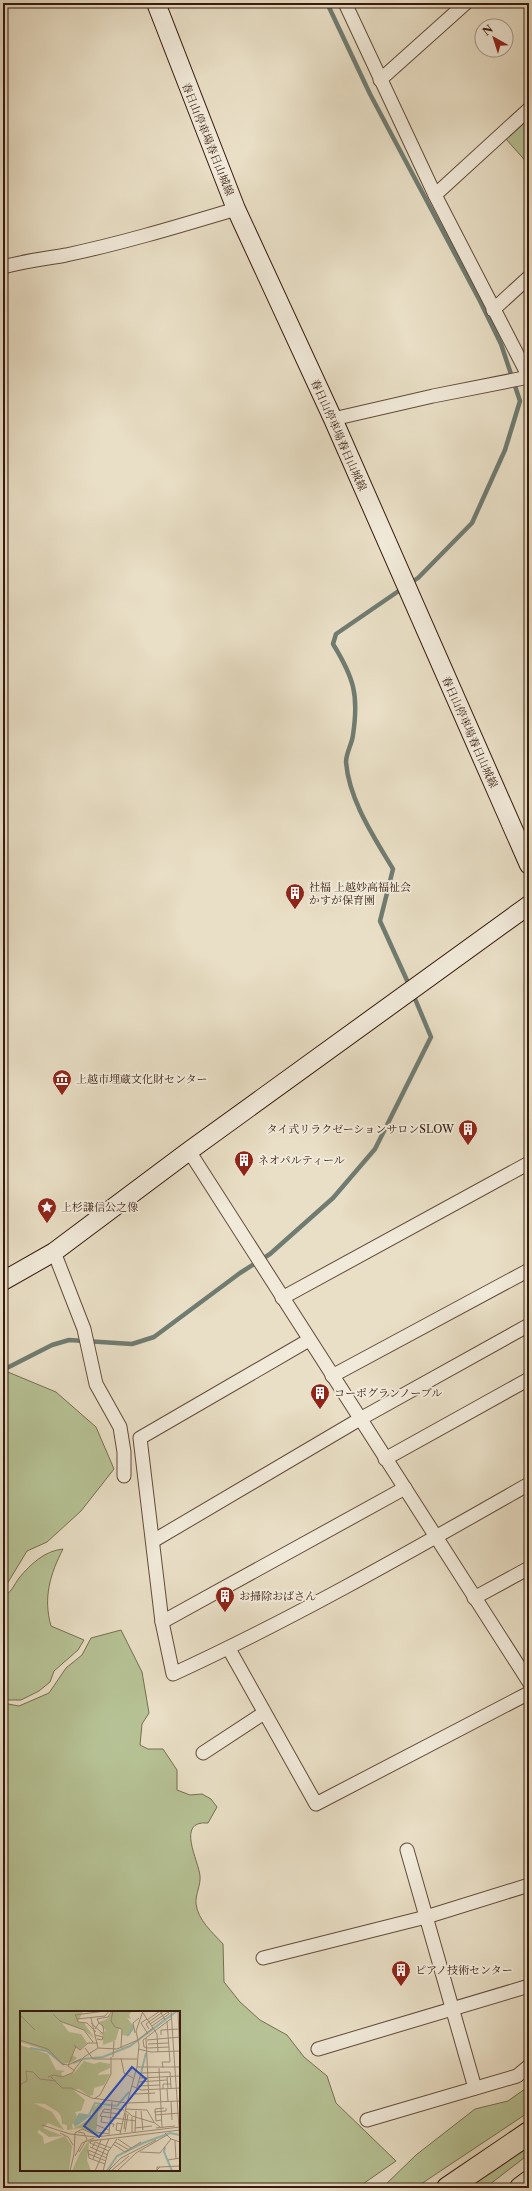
<svg xmlns="http://www.w3.org/2000/svg" width="532" height="2191" font-family="'Libre Caslon Text','Noto Serif JP',serif">
	<style>
		.green { fill: #b6c295; stroke: #766e50; fill-rule: evenodd }
		.lines { fill: none; stroke-linecap: round; stroke-linejoin: round }
		.stream { stroke: #707c71; stroke-width: 4.5 }
		.street-casing { stroke: #634b3a; stroke-width: 15 }
		.secondary-casing { stroke: #361a0c; stroke-width: 20 }
		.highway-casing { stroke: #361a0c; stroke-width: 24 }
		.street { stroke: #f1eada; stroke-width: 13 }
		.secondary { stroke: #f1eada; stroke-width: 18 }
		.highway { stroke: #e9dfc6; stroke-width: 22 }
		.labels { text-anchor: middle; stroke-width: 4; stroke-linejoin: round; paint-order: stroke }
		.street-label { font-size: 11px; fill: #361a0c; stroke: #f1eada }
		.poi-label { font-size: 11px; fill: #361a0c; stroke: #f1eada; text-anchor: start }
		.inset-river { fill: none; stroke: #97bdb5; stroke-width: 2 }
		.inset-road { fill: none; stroke: #a1907c; stroke-width: 1 }
		.view { fill: #1d4ed8; fill-opacity: 0.15; stroke: #1d4ed8; stroke-width: 2 }
		.inset-edge { fill: none; stroke: #361a0c; stroke-width: 2 }
	</style>
	<rect width="100%" height="100%" fill="#e9dfc6"/>
	<filter id="stains"><feTurbulence type="fractalNoise" baseFrequency=".005" numOctaves="4"/><feColorMatrix values="0 0 0 0 .2 0 0 0 0 .09 0 0 0 0 .02 0 0 0 .5 -.17"/></filter>
	<radialGradient id="worn" r=".72"><stop offset=".6" stop-color="#630" stop-opacity="0"/><stop offset="1" stop-color="#630" stop-opacity=".3"/></radialGradient>
	<g class="green">
		<polygon points="529,118 529,165 506,139"/>
		<polygon points="3,1370 56,1392 96,1427 114,1469 81,1511 47,1542 27,1551 7,1584 3,1587"/>
		<path d="M63,1549c-13,25 -20,49 -12,77l33,14 -6,10 -24,21 -4,11 -11,9 -18,9h-18v-103c8,-4 11,-12 16,-19 12,-14 25,-27 44,-29z"/>
		<path d="M121,1630l21,42 7,41 -7,11 -2,21 8,4h15l14,21v20l13,5 12,-1 9,5 6,8 -9,16c-33,-3 -9,38 -8,53 1,9 -5,19 -4,28 2,16 16,28 27,40l1,38 16,20 20,18 27,15 17,22 23,19 9,27 60,58 -39,27h-354v-485l16,3 30,-13 17,-25 16,-13 9,-17zM21,2012h158v158h-158z"/>
		<polygon points="529,2086 529,2112 418,2186 414,2188 382,2188 416,2155 475,2109 508,2101"/>
		<polygon points="529,2142 529,2154 485,2188 460,2188"/>
	</g>
	<g class="lines">
		<g class="stream">
			<polyline points="327,3 370,94 480,301 501,344 520,401 505,450 472,523 418,578 409,584"/>
			<path d="M403,588l-67,46 -3,10c21,34 26,51 20,91 -1,9 -7,18 -7,27 3,38 28,75 47,107l-13,52 30,66"/>
			<polyline points="3,1370 52,1345 69,1340 132,1344 154,1337 240,1273 270,1254 333,1198 375,1149 431,1037 413,994"/>
		</g>
		<g class="street-casing">
			<g id="street">
				<polyline points="345,3 435,195 529,377"/>
				<polyline points="380,80 466,3"/>
				<polyline points="435,195 529,109"/>
				<path d="M3,267c21,-6 41,-8 63,-12 57,-12 113,-29 170,-46"/>
				<polyline points="493,310 529,277"/>
				<polyline points="333,419 433,396 529,377"/>
				<polyline points="189,1151 529,1682"/>
				<polyline points="54,1252 84,1329 96,1384 120,1427 124,1452 124,1476"/>
				<polyline points="282,1298 529,1163"/>
				<path d="M309,1340l-169,98 22,184 11,52c122,-56 240,-124 356,-190"/>
				<polyline points="332,1376 529,1270"/>
				<polyline points="385,1459 529,1379"/>
				<polyline points="153,1541 360,1419 529,1325"/>
				<polyline points="474,1598 529,1568"/>
				<polyline points="162,1622 405,1488"/>
				<polyline points="229,1649 316,1804 529,1693"/>
				<polyline points="203,1753 264,1713"/>
				<polyline points="407,1850 475,2088"/>
				<polyline points="263,1958 426,1917 529,1885"/>
				<polyline points="318,2049 529,1986"/>
				<polyline points="367,2120 517,2076 529,2066"/>
			</g>
		</g>
		<g class="secondary-casing">
			<g id="secondary">
				<polyline points="156,3 236,209 333,419 529,865"/>
				<polyline points="3,1281 54,1252 189,1151 529,905"/>
			</g>
		</g>
		<g class="highway-casing">
			<g id="highway">
				<polyline points="448,2188 529,2133"/>
				<polyline points="521,2188 529,2182"/>
			</g>
		</g>
		<use href="#street" class="street"/>
		<use href="#secondary" class="secondary"/>
		<use href="#highway" class="highway"/>
	</g>
	<defs>
		<g id="building-pin" transform="scale(1)"><path d="M0 17L-7.5 6A9.5 9.5 0 1 1 7.5 6Z" fill="#8f2418" stroke="#f1eada"/><path d="M-4-6H4V6H1V3H-1V6H-4ZM-2.5-4.3h1.7v1.8h-1.7ZM.8-4.3h1.7v1.8H.8ZM-2.5-1h1.7V.8h-1.7ZM.8-1h1.7V.8H.8Z" fill="#fff"/></g>
		<g id="museum-pin" transform="scale(1)"><path d="M0 17L-7.5 6A9.5 9.5 0 1 1 7.5 6Z" fill="#8f2418" stroke="#f1eada"/><path d="M0-6L6-3V-2H-6V-3ZM-5-1h2V3h-2ZM-1-1h2V3h-2ZM3-1h2V3H3ZM-6 4H6V6H-6Z" fill="#fff"/></g>
		<g id="sight-pin" transform="scale(1)"><path d="M0 17L-7.5 6A9.5 9.5 0 1 1 7.5 6Z" fill="#8f2418" stroke="#f1eada"/><path d="M0-6L1.8-2.2L6-1.7L2.9 1.2L3.7 5.4L0 3.3L-3.7 5.4L-2.9 1.2L-6-1.7L-1.8-2.2Z" fill="#fff"/></g>
	</defs>
	<g fill-rule="evenodd">
		<use href="#building-pin" x="295" y="893"/>
		<use href="#museum-pin" x="62" y="1079"/>
		<use href="#building-pin" x="468" y="1129"/>
		<use href="#building-pin" x="244" y="1160"/>
		<use href="#sight-pin" x="47" y="1207"/>
		<use href="#building-pin" x="320" y="1393"/>
		<use href="#building-pin" x="225" y="1596"/>
		<use href="#building-pin" x="401" y="1970"/>
	</g>
	<g class="labels">
		<g class="street-label">
			<text transform="translate(208 139) rotate(68)" y="4">春日山停車場春日山城線</text>
			<text transform="translate(339 435) rotate(66)" y="4">春日山停車場春日山城線</text>
			<text transform="translate(470 732) rotate(66)" y="4">春日山停車場春日山城線</text>
		</g>
		<g class="poi-label">
			<text x="309" y="891">社福 上越妙高福祉会<tspan x="309" dy="13">かすが保育園</tspan></text>
			<text x="76" y="1083">上越市埋蔵文化財センター</text>
			<text x="454" y="1133" text-anchor="end">タイ式リラクゼーションサロンSLOW</text>
			<text x="258" y="1164">ネオパルティール</text>
			<text x="61" y="1211">上杉謙信公之像</text>
			<text x="334" y="1397">コーポグランノーブル</text>
			<text x="239" y="1600">お掃除おばさん</text>
			<text x="415" y="1974">ピアノ技術センター</text>
		</g>
	</g>
	<g transform="translate(20 2011)">
		<rect width="160" height="160" fill="#e9dfc6"/>
		<path d="M0,0h63l-5,11 6,1 11,16 -11,-9 -22,-7 7,9 12,2 6,9 -8,7 -3,-3 -4,8 5,3 -5,4 -10,2 -14,-13 -28,-9zM93,0h19l-3,4 2,4 -4,-1 5,6 -3,2 3,-2 2,4 -5,8 -7,-1v-7l-3,1 -3,11 -13,5v-9l-5,-4 5,2 3,-3 -7,-9 8,-3zM0,34l28,9 8,16 9,1 -4,2 2,4 12,-5 9,-11 10,3 6,-2 10,2v4l-11,5 -1,2 12,-1 -6,11 -10,3 -1,7 -4,1 -10,-7 -6,1 12,10 -4,11 -6,1 2,4 -5,9 1,4 13,-8 6,-5 1,-9 8,-4 2,4 -5,5 -2,21 12,1h-12l-15,-6 -14,2v-5l-5,-1 -1,-8 -3,-4 -13,-8 -11,-1 18,9 12,18 -16,-7 -5,5 20,8 -14,1 -10,-7 -2,2 6,5 1,7 21,-8 7,10 -3,25h-49zM81,128l-12,4 -2,17 4,11h-19l8,-18 9,-13z" fill="#b6c295"/>
		<path d="M59,102l13,2 -17,12 -2,-4z" fill="#97bdb5"/>
		<path class="inset-river" d="M107,25l6,-8 -1,-3M10,37l17,3 17,14M53,52l10,-4 20,-2 27,-11 47,-35M121,62l5,-20M69,104l6,-12 22,3 12,-14M145,136l-1,5 8,19M87,160l10,-15 26,-13 27,-10 10,2"/>
		<path class="inset-road" d="M93,0l-2,10 4,6 7,2 -1,19M123,0l-7,20 3,14 -2,22 -10,36 53,-2M151,0l9,131M158,0l2,50M123,2l14,21 1,18M33,3l7,7 24,9 9,12M55,3l3,8 9,1 9,9M0,4l15,15M55,4l30,-4M71,7l7,30M57,8l28,-3 4,-5M127,8l-6,4 7,11M127,9l13,-9 5,9M71,12l11,10M79,12l4,3 1,7h-2M130,13l18,-12M132,15l17,-12 -1,-3M75,18l4,-6 -2,-4 11,-2 4,-6M129,18l-3,-5 18,-13M115,22l-2,-10 6,-5M75,24l8,2 -1,3 -5,-1M141,24v-5l19,-1M126,27l3,64M0,29l28,9 14,15 6,1 13,-6M118,29l15,-12M127,29l33,-3M128,33l20,-1M54,34l6,5 8,-7h10M149,36l-21,1 -4,-1 -1,-7 29,-22M65,37l8,11h44M118,38l13,3 29,-1M93,46l1,-16M101,47l3,15 9,5M117,56h43M139,57l3,59M143,57l-1,-6h8l-3,-41M55,60l-7,-5 8,-20M147,65l1,13M28,66l6,-2 8,2 10,-4 12,-16 14,-9 19,1 21,-9M31,66l11,11h9l21,10 35,5 -7,31M120,67l40,-2M119,71l28,-2M112,75l9,4 39,-2M118,75l22,-1M0,77l1,-4 6,-3 -1,-10 7,1 7,7 16,2M143,78v-5h8M147,78l1,12M135,82l-20,1 6,-21 29,-1 1,16M74,88l6,-4 11,-21v-17M151,90l1,19M91,97l13,2M105,98l22,1 7,12M91,99l-7,-1 -4,7 36,5M105,99l7,6 23,7 6,5M121,100l2,19M83,101l17,2M134,101l12,-1v-3M135,104l25,-2M82,105l-1,6 13,2 -1,3M141,109l-5,1 -1,-12 9,-1M22,114l28,9 26,3 84,-10M76,114l13,5M115,117l17,-2M136,117l19,-2M104,118l2,-16M101,120l-5,-1 1,-7 5,1M58,121l6,1 3,6 -8,13M76,121l14,2M105,121l3,-18M112,121v-15M115,121l1,-21M40,122l8,4 5,8M89,122l3,-31M145,122l6,6 9,3M98,128l13,9M155,130l1,18M95,131l14,8M93,133l12,8 16,-10M70,136l18,8M72,137l3,-6 16,6M89,140l-19,-8 1,-2 89,-11M120,141l20,1 11,-14M69,143l17,7M55,145l7,-13 12,-5M73,148l8,-19M148,149l12,-2M85,153l-16,-6 -1,-8 19,8M140,156h-3v3l3,-3 20,-1M50,160l4,-17 1,-21 7,-4 14,6M75,160l14,-32M83,160l5,-19 9,-13M88,160l13,-13 35,-18M91,160l18,-15M97,160l19,-18 31,-18"/>
		<path class="view" d="M112,56l14,12 -47,58 -15,-11z"/>
		<rect width="160" height="160" class="inset-edge"/>
	</g>
	<rect width="532" height="2191" fill="none" stroke="#e9dfc6" stroke-width="16"/>
	<rect x="4" y="4" width="524" height="2183" fill="none" stroke="#361a0c" stroke-width="2"/>
	<rect x="8" y="8" width="516" height="2175" fill="none" stroke="#361a0c"/>
	<g transform="translate(494 38) rotate(321)"><circle r="19" fill="#f1eada" stroke="#a69788"/>
	<path d="M0-3L7 15L0 10L-7 15Z" fill="#8f2418"/>
	<text y="-6" font-size="11" font-weight="bold" text-anchor="middle" fill="#361a0c">N</text>
	</g>
	<rect width="100%" height="100%" filter="url(#stains)"/>
	<rect width="100%" height="100%" fill="url(#worn)"/>
</svg>
